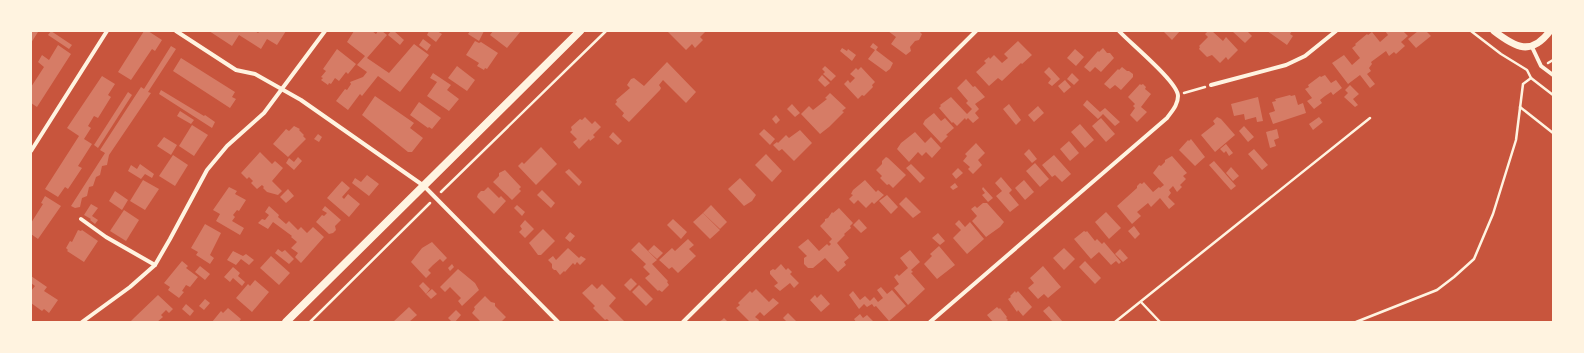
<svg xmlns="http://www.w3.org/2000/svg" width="1584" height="353" font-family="'Nunito Sans',sans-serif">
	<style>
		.building { fill: #d67c66 }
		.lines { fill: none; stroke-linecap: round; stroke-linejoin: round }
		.path { stroke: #fff3e0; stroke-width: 2.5 }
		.minor { stroke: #fff3e0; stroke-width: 4 }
		.tertiary { stroke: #fff3e0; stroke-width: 7 }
		.secondary { stroke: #fff3e0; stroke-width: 8 }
	</style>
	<rect width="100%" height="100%" fill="#c8553d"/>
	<g class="building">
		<polygon points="32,31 38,32 31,43 31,33"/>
		<polygon points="51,31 72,45 69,49 48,35"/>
		<polygon points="144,31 148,31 162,40 155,51 152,49 131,80 118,72"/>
		<polygon points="209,31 255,31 258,33 260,31 286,31 277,45 267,39 261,49 239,35 232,46"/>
		<polygon points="354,31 372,31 376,34 378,31 382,31 387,35 367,58 389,73 414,44 429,55 400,92 378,76 362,96 360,94 348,110 336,101 345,89 347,90 351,84 350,82 363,77 367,72 357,65 365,56 347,42"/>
		<polygon points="391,31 394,31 404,40 400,45 388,35"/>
		<polygon points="429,31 437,31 442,34 436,42 427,35"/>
		<polygon points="470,31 484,31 479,41 468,34"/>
		<polygon points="493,31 521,31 507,48 490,35"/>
		<polygon points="667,31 706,31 700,37 703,40 695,48 692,44 686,50"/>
		<polygon points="888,31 919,31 922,34 919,40 915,41 910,47 911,51 906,55 891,44 896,37"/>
		<polygon points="1163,31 1180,31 1172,40"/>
		<polygon points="1208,31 1212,31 1223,41 1226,37 1238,50 1228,60 1226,57 1220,63 1212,55 1207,57 1199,49 1200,47 1199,46 1208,37 1205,34"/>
		<polygon points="1232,31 1247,31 1252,36 1245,43"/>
		<polygon points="1267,31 1292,31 1290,34 1293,36 1287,45"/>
		<polygon points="1385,31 1403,31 1408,36 1401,42 1405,46 1396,54 1394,52 1389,56 1386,51 1371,62 1372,64 1369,68 1371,71 1367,74 1375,84 1370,88 1360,75 1348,84 1332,63 1344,55 1352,65 1360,58 1352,48 1356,45 1355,44 1367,34 1368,35 1372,32 1380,42 1388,35"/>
		<polygon points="1418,31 1426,31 1431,36 1416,48 1408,39"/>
		<polygon points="423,39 431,45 427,51 419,45"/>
		<polygon points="475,41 479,43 481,42 498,53 487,69 485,68 484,70 477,66 479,63 466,55"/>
		<polygon points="1018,41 1032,55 1022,64 1021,63 1002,81 998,78 989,86 976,72 986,63 984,61 989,57 990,59 994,55 1002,63 1008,58 1004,54"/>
		<polygon points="873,43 878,47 876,50 893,63 890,69 886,72 868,59 875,50 870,47"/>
		<polygon points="58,45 71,54 37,107 31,103 31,87 44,67 38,62 42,55 49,60"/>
		<polygon points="171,46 176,49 148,92 151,93 109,155 107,165 102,166 100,175 96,177 93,186 89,187 87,196 82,198 80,207 75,208 71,206 105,153 100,150 141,87 144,89"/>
		<polygon points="842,48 847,51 848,49 856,55 852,61 840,51"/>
		<polygon points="1103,48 1107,53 1110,53 1114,58 1101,72 1095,67 1090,72 1084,67 1098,51 1099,52"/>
		<polygon points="337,49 356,64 348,74 346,72 339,81 335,78 331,84 329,83 328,85 321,80 323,78 321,77 326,71 323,69"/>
		<polygon points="1075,49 1084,57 1076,66 1067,58"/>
		<polygon points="181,58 235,92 232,97 236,99 230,108 173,71"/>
		<polygon points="667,62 696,92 686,103 663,80 659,85 661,88 660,90 629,122 622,116 624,113 615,104 617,102 616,100 630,88 627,85 631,79 634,78 644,86"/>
		<polygon points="457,66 475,80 467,91 448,78"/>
		<polygon points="825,66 836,76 831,81 823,74 825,72 822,69"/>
		<polygon points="861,67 875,82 872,85 873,87 864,96 862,95 858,99 844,84 848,80 850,83 855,78 850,74 856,68 858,70"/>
		<polygon points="1049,67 1060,79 1052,86 1048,83 1051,79 1044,72"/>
		<polygon points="1122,67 1127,71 1129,71 1133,74 1133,77 1121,90 1115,85 1110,89 1104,84 1118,69 1119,70"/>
		<polygon points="433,73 451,85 447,90 459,99 449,111 427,96 437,82 430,78"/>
		<polygon points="1072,73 1079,80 1074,85 1067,79"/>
		<polygon points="822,75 830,83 825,87 818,80"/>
		<polygon points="1325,75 1331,83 1336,80 1342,88 1333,95 1331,92 1325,96 1320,100 1322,103 1314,109 1307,101 1312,98 1305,89 1309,87 1308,85 1320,76 1321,77"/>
		<polygon points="102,76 115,84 108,95 111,97 98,118 94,116 88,126 91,128 84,139 92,144 78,166 82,168 68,189 65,187 58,197 45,189 79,136 67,128"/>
		<polygon points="966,79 973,87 975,86 985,97 975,104 979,109 975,113 979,118 973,123 968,118 966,120 965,118 957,126 953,122 952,123 939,108 941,106 940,105 951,97 967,114 972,109 966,103 968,101 957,88"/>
		<polygon points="1065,80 1071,87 1064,93 1058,86"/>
		<polygon points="1140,84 1141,85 1143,84 1146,87 1145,89 1151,94 1141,107 1147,112 1137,122 1130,115 1135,108 1133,106 1135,104 1128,97"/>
		<polygon points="1350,85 1359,94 1353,99 1358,105 1355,107 1344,97 1348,93 1345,90"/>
		<polygon points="161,90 204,116 205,115 215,122 212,128 159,94"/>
		<polygon points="128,92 132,95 98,148 94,145"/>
		<polygon points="830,93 846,108 842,111 844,112 829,127 820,134 801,114 809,106 813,110 827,99 825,98"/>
		<polygon points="1290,95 1291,96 1295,95 1298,105 1303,103 1306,113 1273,124 1269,113 1275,111 1272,102 1276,101 1275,99"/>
		<polygon points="375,96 414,123 410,128 423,138 412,152 408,152 362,115"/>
		<polygon points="1258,97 1263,121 1257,122 1256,117 1245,120 1244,114 1234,116 1231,104"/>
		<polygon points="1087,100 1100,112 1105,108 1120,122 1115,126 1103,114 1098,119 1083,105"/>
		<polygon points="419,102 441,118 432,129 429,127 428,128 410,115"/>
		<polygon points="792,104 800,113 795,117 787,109"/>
		<polygon points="1009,104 1021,120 1016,125 1003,109"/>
		<polygon points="1038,106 1044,113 1034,122 1028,115"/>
		<polygon points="180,111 194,120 191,124 177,116"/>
		<polygon points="934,113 941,121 945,118 954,128 946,135 948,136 941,143 923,124 925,120"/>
		<polygon points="776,115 780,120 776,124 772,119"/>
		<polygon points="585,117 592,124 595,121 601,127 593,135 595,137 590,141 589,139 579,149 573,142 577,139 570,132 572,130 571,127 580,119 582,120"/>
		<polygon points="1217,117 1221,119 1235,135 1215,152 1201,135 1215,124 1213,121"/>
		<polygon points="1319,117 1323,122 1313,130 1309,124"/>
		<polygon points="1101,118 1115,134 1106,142 1092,126"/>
		<polygon points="1080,124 1094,140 1085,148 1071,132"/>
		<polygon points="192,125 208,135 194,156 179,146"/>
		<polygon points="294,126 300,129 299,130 304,135 303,136 306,139 288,157 273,144 286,129 289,131"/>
		<polygon points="1244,126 1254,137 1248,142 1239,131"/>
		<polygon points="764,129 775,139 770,145 759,134"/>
		<polygon points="1277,129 1279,138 1274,140 1276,146 1270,148 1266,132"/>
		<polygon points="800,130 812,143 794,161 782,149 779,151 773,145 777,142 778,143 786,135 789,138"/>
		<polygon points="613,132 622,141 618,145 609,137"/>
		<polygon points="915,132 925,143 931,137 941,148 932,158 926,152 922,156 918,152 909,162 897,149 901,143"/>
		<polygon points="318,134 322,137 319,142 314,139"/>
		<polygon points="164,137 177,145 171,155 157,146"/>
		<polygon points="1191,139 1205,157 1195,166 1179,150 1188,140 1189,141"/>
		<polygon points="1069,141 1079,153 1070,161 1060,149"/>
		<polygon points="976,143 985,153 978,160 982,165 973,174 968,169 970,167 963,161 967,156 965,154"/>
		<polygon points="1226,144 1233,153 1229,156 1226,151 1224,153 1220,149"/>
		<polygon points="541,147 557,164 536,185 518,166 522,162 524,164"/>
		<polygon points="1029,149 1037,159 1032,163 1024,154"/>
		<polygon points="1254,149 1268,165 1262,170 1248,154"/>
		<polygon points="260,152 272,164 275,161 283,168 272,181 282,191 278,195 267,192 263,188 264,187 262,185 257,189 251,183 253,181 249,177 247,179 241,173"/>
		<polygon points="766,154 782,171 772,182 755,165"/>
		<polygon points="173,155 188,165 175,186 159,176"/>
		<polygon points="1054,155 1071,174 1062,182 1055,175 1052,177 1042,165"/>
		<polygon points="1172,156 1187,173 1183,176 1186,179 1180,185 1182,187 1177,192 1173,186 1169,190 1171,193 1168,197 1175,204 1169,209 1160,198 1151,207 1148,203 1137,212 1141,216 1132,224 1117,206 1137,188 1137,186 1140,183 1142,184 1144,182 1153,192 1159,187 1160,188 1164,185 1153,173 1159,165 1161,166 1165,162 1165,160"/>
		<polygon points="298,157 302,161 294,170 286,163 289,158 294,162"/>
		<polygon points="886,157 888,158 906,175 893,188 889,184 887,185 880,178 882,176 876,170 882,164 882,161"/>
		<polygon points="1214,161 1236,186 1231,190 1209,165"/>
		<polygon points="1035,163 1049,179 1040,187 1026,171"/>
		<polygon points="140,164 154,174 152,178 145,174 141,179 128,171 131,165 137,169"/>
		<polygon points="911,164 925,178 920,183 906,168"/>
		<polygon points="1231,167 1239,176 1233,181 1226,173"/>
		<polygon points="958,168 963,173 956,179 952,174"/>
		<polygon points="569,169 582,182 579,186 565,172"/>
		<polygon points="505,170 521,187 519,189 521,191 512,200 493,182 499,176 499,173"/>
		<polygon points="367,175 379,184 369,196 352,183 355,178 361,182"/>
		<polygon points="1001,177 1012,190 1009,193 1019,205 1010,212 996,196 1002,191 995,183"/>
		<polygon points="740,178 756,195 752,201 744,206 728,189"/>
		<polygon points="143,180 159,189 145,210 130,201"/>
		<polygon points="865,180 876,192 878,190 884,195 874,204 872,202 866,208 858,200 854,204 849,199 853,195 851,194 853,190"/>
		<polygon points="1024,180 1034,192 1025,200 1015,188"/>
		<polygon points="342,181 350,188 342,197 344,199 348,194 360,204 349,217 327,198"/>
		<polygon points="955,183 958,187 953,190 950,187"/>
		<polygon points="229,187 237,191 235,194 246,200 239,211 237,210 233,215 235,217 232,221 244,228 240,235 216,221 220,214 213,210"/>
		<polygon points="488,187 499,198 501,196 506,201 494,214 477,197 478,194 481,191 484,191"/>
		<polygon points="983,187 993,198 988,202 982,195 985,193 982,189"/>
		<polygon points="288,189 294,196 286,203 280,197"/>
		<polygon points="542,190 555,203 551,208 537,195"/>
		<polygon points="115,191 128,200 122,210 109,201"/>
		<polygon points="887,195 898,207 891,214 879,201"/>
		<polygon points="45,196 61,206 38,239 31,234 31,223 43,204 41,203"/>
		<polygon points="906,197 921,212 913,218 899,204"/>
		<polygon points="983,203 987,203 1004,222 1000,227 986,237 972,221 977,216 971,209 975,206 977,208"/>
		<polygon points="91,204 98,208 92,216 98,220 95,224 90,220 91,219 84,215"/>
		<polygon points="517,205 525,212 522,216 514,208"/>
		<polygon points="711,205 727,222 720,229 703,213"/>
		<polygon points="269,206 279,215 278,217 286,224 289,221 298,230 301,227 307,233 313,227 324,237 301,263 295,257 298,253 291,248 297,242 291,237 292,236 273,222 268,229 258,223 262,219 265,220 269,215 265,212"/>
		<polygon points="325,206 341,220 335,226 336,230 333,233 329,234 316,222 322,215 324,216 327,213 322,210"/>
		<polygon points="839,208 853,223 850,226 851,228 844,234 845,235 837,243 849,258 844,262 846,265 838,272 825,258 813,268 808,268 804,264 804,258 807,256 798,247 808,239 819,251 827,244 829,246 831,244 829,242 832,239 820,226 825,221 825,219 828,218 832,212 833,213"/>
		<polygon points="124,210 139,220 126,241 110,231"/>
		<polygon points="1106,212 1121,228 1109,239 1095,222"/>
		<polygon points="703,213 720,230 710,239 693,222"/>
		<polygon points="673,219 687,232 681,239 667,225"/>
		<polygon points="859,219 867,228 861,233 853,225"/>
		<polygon points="525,220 534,229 525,238 519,232 522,229 520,226"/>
		<polygon points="959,220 965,227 970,222 984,239 967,254 953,238 961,230 955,224"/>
		<polygon points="205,224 221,233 210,255 214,258 210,264 196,255 198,252 191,248"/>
		<polygon points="1134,226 1140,234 1135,239 1128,231"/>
		<polygon points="543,229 555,241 541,255 538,255 529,243"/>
		<polygon points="78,230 81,231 82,230 98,241 84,262 67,251 68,250 66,248 70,241 72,242"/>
		<polygon points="1084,231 1086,232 1087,231 1095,241 1097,239 1102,244 1104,242 1121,262 1119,264 1116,261 1111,265 1099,252 1091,259 1074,239"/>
		<polygon points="570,232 575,236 570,242 565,238"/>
		<polygon points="938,233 945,241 940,245 932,238"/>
		<polygon points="688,239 694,245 689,249 696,256 678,273 672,267 669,269 659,260 672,248 675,251"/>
		<polygon points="432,242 447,258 443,262 440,259 433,265 428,270 431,273 426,278 411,262 422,248"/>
		<polygon points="639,242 657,260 652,264 668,281 667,282 669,285 662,292 659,290 658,291 645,278 650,274 643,267 646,264 631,250"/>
		<polygon points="654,245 663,253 657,259 648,251"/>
		<polygon points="939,246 955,265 937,279 924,264 932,256 930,254"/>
		<polygon points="568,248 579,258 581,256 586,259 580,265 577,262 575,265 573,263 565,272 564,271 560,275 556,270 554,270 552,268 552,264 548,260 553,256 556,260"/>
		<polygon points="1064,248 1075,259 1064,270 1053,258"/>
		<polygon points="278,249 282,252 285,250 294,259 289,264 275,253"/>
		<polygon points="1120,249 1128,258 1123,262 1115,254"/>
		<polygon points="910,250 920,262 911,270 913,272 911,273 925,289 908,305 894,288 899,284 894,277 897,274 899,276 908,268 900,258"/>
		<polygon points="233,251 243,256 246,254 254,260 249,265 241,259 236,265 227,260"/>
		<polygon points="271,256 290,273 279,285 260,268"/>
		<polygon points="182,261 188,266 186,268 198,277 190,287 186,285 182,291 184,292 179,298 168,290 170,287 164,283"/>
		<polygon points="1085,261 1101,278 1095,284 1079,267"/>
		<polygon points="452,264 454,267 450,271 448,268"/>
		<polygon points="781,264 786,270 788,268 792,272 790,274 799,283 794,288 790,283 780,291 774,286 778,283 770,274 770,271 773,269 775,270"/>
		<polygon points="200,266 210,274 205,280 195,272"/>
		<polygon points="1043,266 1061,287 1048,298 1044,294 1038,299 1028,288 1034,283 1030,278"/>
		<polygon points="233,267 240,273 238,276 245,282 242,286 233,278 230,282 224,277"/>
		<polygon points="458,269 475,283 479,290 462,306 458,301 461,298 450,287 445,292 440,287"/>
		<polygon points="31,276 47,287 44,291 58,300 49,313 44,309 42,311 31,303 31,291 35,286 31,283"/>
		<polygon points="631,278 637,284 630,291 624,285"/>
		<polygon points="255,280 269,292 252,312 236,298 248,284 250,286"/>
		<polygon points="423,282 430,289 426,294 419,286"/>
		<polygon points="592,284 597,289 602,284 616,298 609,306 625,322 610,322 607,319 605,320 593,308 595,306 582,293"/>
		<polygon points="639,285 653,299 646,306 632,292"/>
		<polygon points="881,287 887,294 892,290 906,306 889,321 876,306 874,307 872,304 867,307 864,304 859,309 849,295 853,291 860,300 865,296 870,301 874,297 878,302 883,298 877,290"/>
		<polygon points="432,289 437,294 431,299 426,294"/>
		<polygon points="756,289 769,302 773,298 779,303 764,316 760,312 755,317 759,320 758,322 750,322 736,308 740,305 738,303 750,291 752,293"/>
		<polygon points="1015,291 1016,293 1018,291 1032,307 1023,316 1018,310 1017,312 1008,299 1011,297 1010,296"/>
		<polygon points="821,294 830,304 821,312 810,300 815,295 817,298"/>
		<polygon points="158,295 173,309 169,313 166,310 161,315 163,317 157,322 132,322 131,321 135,317"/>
		<polygon points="485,296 491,302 495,303 495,306 506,317 501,322 481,322 472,313 475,309 474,307"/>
		<polygon points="205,299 210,303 204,310 199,306"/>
		<polygon points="186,304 194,311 190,316 182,309"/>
		<polygon points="1049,306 1063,322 1053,322 1043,311"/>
		<polygon points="409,307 417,315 409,322 393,322"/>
		<polygon points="997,307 999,309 1000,308 1007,317 1006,318 1008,320 1006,322 993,322 987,315"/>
		<polygon points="228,308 241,319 239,322 212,322 221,311 223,313"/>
		<polygon points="456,310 461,315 455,322 452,322 448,318"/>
		<polygon points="788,313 797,322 787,322 783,318"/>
		<polygon points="860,314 863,318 867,315 874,322 856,322 854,319"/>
		<polygon points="724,318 728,322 718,322 722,320"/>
	</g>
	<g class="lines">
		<g class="path">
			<polyline points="1471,31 1501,54 1527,70 1531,78 1553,95"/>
			<polyline points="1548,63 1553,60"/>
			<polyline points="1184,93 1205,87"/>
			<polyline points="1520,107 1553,133"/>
			<polyline points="441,192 606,31"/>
			<polyline points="1141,302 1160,322"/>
			<polyline points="310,322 430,203"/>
			<polyline points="1115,322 1370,118"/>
			<polyline points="1356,322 1437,290 1454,277 1474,259 1493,214 1516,140 1523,84 1531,78"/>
		</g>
		<g class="minor">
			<polyline points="176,31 236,70 255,74 301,100 424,186 558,322"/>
			<polyline points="1532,47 1541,66 1553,75"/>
			<polyline points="1211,85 1286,65 1305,56 1336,31"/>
			<polyline points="31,151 107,31"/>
			<polyline points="81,219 106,237 155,265"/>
			<polyline points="82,322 130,287 155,265 170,239 207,170 227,146 264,113 325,31"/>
			<polyline points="683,322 976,31"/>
			<path d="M930,322l237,-204c5,-7 11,-13 11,-22 0,-14 -48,-53 -59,-65"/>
		</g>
		<path class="tertiary" d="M1494,31c22,17 37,25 56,0"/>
		<polyline class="secondary" points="286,322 580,31"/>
	</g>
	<rect width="1584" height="353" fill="none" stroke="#fff3e0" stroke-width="64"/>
</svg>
